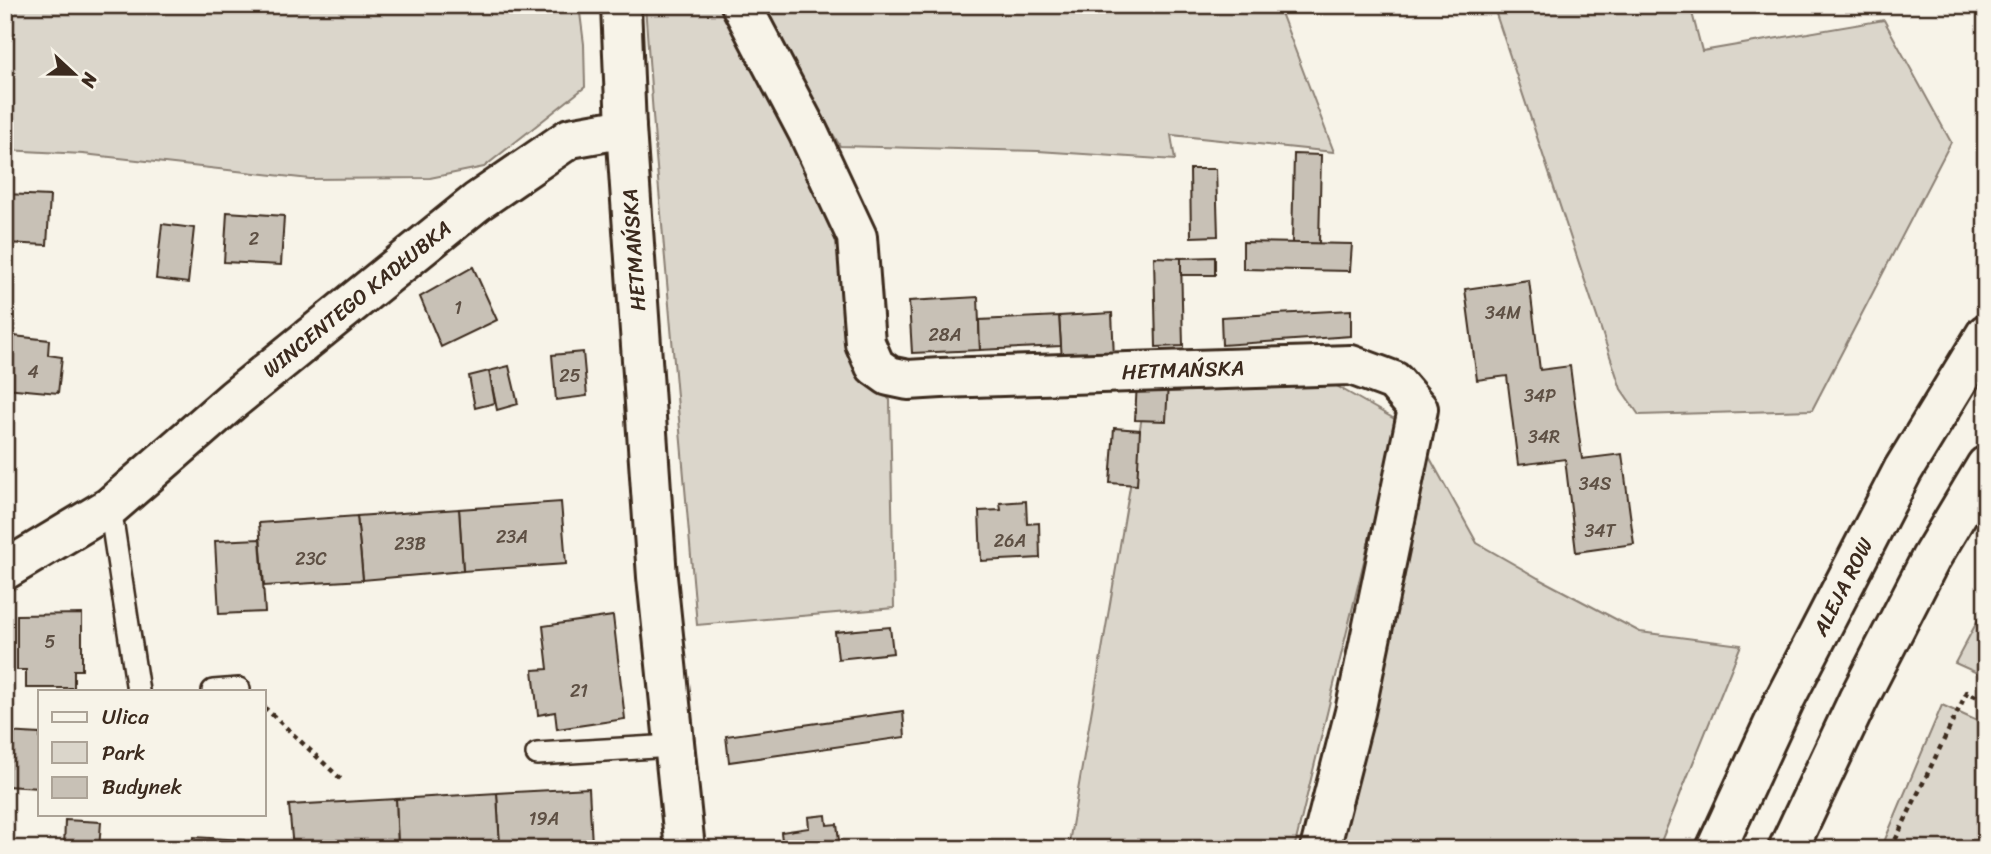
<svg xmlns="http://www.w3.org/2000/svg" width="1991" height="854" font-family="Sriracha,sans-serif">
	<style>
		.green { fill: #dbd6cb; stroke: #8b8074; stroke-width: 2 }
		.building { fill: #c8c1b6; stroke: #3b2a1e; stroke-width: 2 }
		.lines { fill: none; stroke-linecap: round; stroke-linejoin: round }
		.service-casing { stroke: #3b2a1e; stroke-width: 26 }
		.minor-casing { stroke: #3b2a1e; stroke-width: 44 }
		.tertiary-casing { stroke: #3b2a1e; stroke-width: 44 }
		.primary-casing { stroke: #3b2a1e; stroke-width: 44 }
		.path { stroke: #3b2a1e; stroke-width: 4.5; stroke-dasharray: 5 5; stroke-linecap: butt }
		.service { stroke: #f7f3e8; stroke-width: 21 }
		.minor { stroke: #f7f3e8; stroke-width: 38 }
		.tertiary { stroke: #f7f3e8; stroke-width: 38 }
		.primary { stroke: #f7f3e8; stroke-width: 38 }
		.labels { text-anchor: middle; stroke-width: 5; stroke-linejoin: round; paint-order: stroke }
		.number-label { font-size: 18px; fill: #5e5044 }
		.street-label { font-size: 21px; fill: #3b2a1e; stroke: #f7f3e8 }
	</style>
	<rect width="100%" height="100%" fill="#f7f3e8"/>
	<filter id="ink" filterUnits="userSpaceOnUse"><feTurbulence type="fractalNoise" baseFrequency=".0143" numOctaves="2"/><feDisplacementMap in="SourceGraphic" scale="14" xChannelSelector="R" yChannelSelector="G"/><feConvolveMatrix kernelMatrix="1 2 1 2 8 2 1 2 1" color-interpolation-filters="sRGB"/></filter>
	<g filter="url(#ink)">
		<g class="green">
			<polygon points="5,5 579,5 584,44 585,87 484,167 430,178 310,179 83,154 5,150"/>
			<polygon points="645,5 722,5 833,214 877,388 890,400 894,608 697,625 656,156"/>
			<polygon points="757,5 1278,5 1334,152 1171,135 1175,160 1038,151 840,146"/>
			<polygon points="1493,5 1690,5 1702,51 1884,20 1951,142 1812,410 1639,415 1621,389"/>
			<polygon points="1333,384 1398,421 1294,849 1068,849 1146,393"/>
			<polygon points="1426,451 1477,543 1538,578 1640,632 1741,645 1658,849 1336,849"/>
			<polygon points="1986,605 1986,677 1955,663"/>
			<polygon points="1942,705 1986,725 1986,849 1881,849"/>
		</g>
		<g class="building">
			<polygon points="1294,154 1321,155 1319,244 1292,243"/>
			<polygon points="1190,169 1216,169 1218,236 1191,237"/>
			<polygon points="5,194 50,196 47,245 5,243"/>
			<polygon points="227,212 284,216 281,265 224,262"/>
			<polygon points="162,224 194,228 188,283 156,279"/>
			<polygon points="1243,242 1352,244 1350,271 1243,269"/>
			<polygon points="1154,257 1181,258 1183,346 1156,347"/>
			<polygon points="1215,257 1215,275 1181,275 1181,258"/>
			<polygon points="473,267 497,320 441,347 420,297"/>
			<polygon points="1529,280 1540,370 1570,366 1582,459 1622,454 1634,544 1576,552 1565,459 1518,465 1507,376 1477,380 1465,289"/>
			<polygon points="978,297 980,350 912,353 909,301"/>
			<polygon points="1351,310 1351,336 1222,345 1221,317"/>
			<polygon points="1112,313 1114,358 1062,360 1059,316"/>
			<polygon points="1059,316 1061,346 980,350 979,320"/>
			<polygon points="5,335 49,340 48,355 62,357 58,393 5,388"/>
			<polygon points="583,352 587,396 556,400 552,355"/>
			<polygon points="509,366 518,404 497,410 489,371"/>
			<polygon points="489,371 495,403 475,408 469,376"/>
			<polygon points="1137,381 1168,382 1166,421 1135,420"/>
			<polygon points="1114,428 1140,430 1137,485 1110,483"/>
			<polygon points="1026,501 1027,524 1039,523 1040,558 981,561 979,511 1001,510 1000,503"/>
			<polygon points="561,502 566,564 463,571 459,509"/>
			<polygon points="459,509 463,571 363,580 357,516"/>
			<polygon points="357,516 363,580 264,586 259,523"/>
			<polygon points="260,539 265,612 219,614 215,541"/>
			<polygon points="82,614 82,670 74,670 74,688 26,688 26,670 17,670 17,615"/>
			<polygon points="613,616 625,719 557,729 555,712 538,715 533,670 548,669 543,626"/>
			<polygon points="890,627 893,653 838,659 835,632"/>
			<polygon points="903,711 905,737 729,762 726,736"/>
			<polygon points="5,732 40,734 40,788 5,786"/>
			<polygon points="589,788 592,845 539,849 500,849 497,793"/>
			<polygon points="497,793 500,849 398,849 396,799"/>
			<polygon points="396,799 398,849 293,849 289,805"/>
			<polygon points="826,815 827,825 837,824 840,849 783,849 781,832 809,828 808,817"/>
			<polygon points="65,820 101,822 99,849 64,849"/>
			<polygon points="193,837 244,840 243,849 192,849"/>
		</g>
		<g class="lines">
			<g class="service-casing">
				<g id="service">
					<polyline points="110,507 138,691"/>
					<polyline points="213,691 239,689"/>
					<polyline points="537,754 673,746"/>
				</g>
			</g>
			<g class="minor-casing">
				<g id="minor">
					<polyline points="741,5 808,132 857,237 865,343 875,366 889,376 908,380 941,378 1351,365 1394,381 1418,409 1355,712 1320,849"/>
					<polyline points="5,570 110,507 234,399 477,202 570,138 626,128"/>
				</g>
			</g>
			<g class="tertiary-casing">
				<polyline id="tertiary" points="621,5 626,128 657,577 685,849"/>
			</g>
			<g class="primary-casing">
				<g id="primary">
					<polyline points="1716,849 1785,699 1903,470 1986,334"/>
					<polyline points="1788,849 1858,700 1931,558 1986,466"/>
				</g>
			</g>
			<g class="path">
				<polyline points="264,707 343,781"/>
				<polyline points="1891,849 1967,692 1986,701"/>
			</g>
			<use href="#service" class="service"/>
			<use href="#minor" class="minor"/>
			<use href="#tertiary" class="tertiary"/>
			<use href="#primary" class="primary"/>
		</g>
	</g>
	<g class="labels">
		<g class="number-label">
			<text x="254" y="245">2</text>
			<text x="458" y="314">1</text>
			<text x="1503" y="319">34M</text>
			<text x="945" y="341">28A</text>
			<text x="33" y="378">4</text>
			<text x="570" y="382">25</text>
			<text x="1540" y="402">34P</text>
			<text x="1544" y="443">34R</text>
			<text x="1595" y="490">34S</text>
			<text x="1600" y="537">34T</text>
			<text x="512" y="543">23A</text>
			<text x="1010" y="547">26A</text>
			<text x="410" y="550">23B</text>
			<text x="311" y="565">23C</text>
			<text x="50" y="648">5</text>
			<text x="579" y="697">21</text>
			<text x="544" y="825">19A</text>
		</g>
		<g class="street-label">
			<text transform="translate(634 250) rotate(-94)" y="7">HETMAŃSKA</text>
			<text transform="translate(357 299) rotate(-39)" y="7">WINCENTEGO KADŁUBKA</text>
			<text transform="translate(1183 370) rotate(-2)" y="7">HETMAŃSKA</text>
			<text transform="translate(1843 587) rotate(-63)" y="7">ALEJA ROW</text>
		</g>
	</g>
	<rect width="1991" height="854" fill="none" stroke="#f7f3e8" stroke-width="28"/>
	<rect x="14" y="14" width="1963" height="826" fill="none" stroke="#3b2a1e" stroke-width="2.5" filter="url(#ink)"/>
	<rect x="38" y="690" width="228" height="126" fill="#f7f3e8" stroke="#aca397" stroke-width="2"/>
	<rect x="52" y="712" width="35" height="10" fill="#f7f3e8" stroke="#aca397" stroke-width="2"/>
	<text x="102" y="724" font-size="21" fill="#3b2a1e">Ulica</text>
	<rect x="52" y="742" width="35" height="21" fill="#dbd6cb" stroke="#aca397" stroke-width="2"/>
	<text x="102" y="760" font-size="21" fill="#3b2a1e">Park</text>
	<rect x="52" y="777" width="35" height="21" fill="#c8c1b6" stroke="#aca397" stroke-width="2"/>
	<text x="102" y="794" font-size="21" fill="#3b2a1e">Budynek</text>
	<g transform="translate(74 74) rotate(112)" stroke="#f7f3e8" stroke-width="5" paint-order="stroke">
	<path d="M0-5L12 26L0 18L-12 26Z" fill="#3b2a1e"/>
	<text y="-10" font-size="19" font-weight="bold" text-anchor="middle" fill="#3b2a1e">N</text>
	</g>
</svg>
